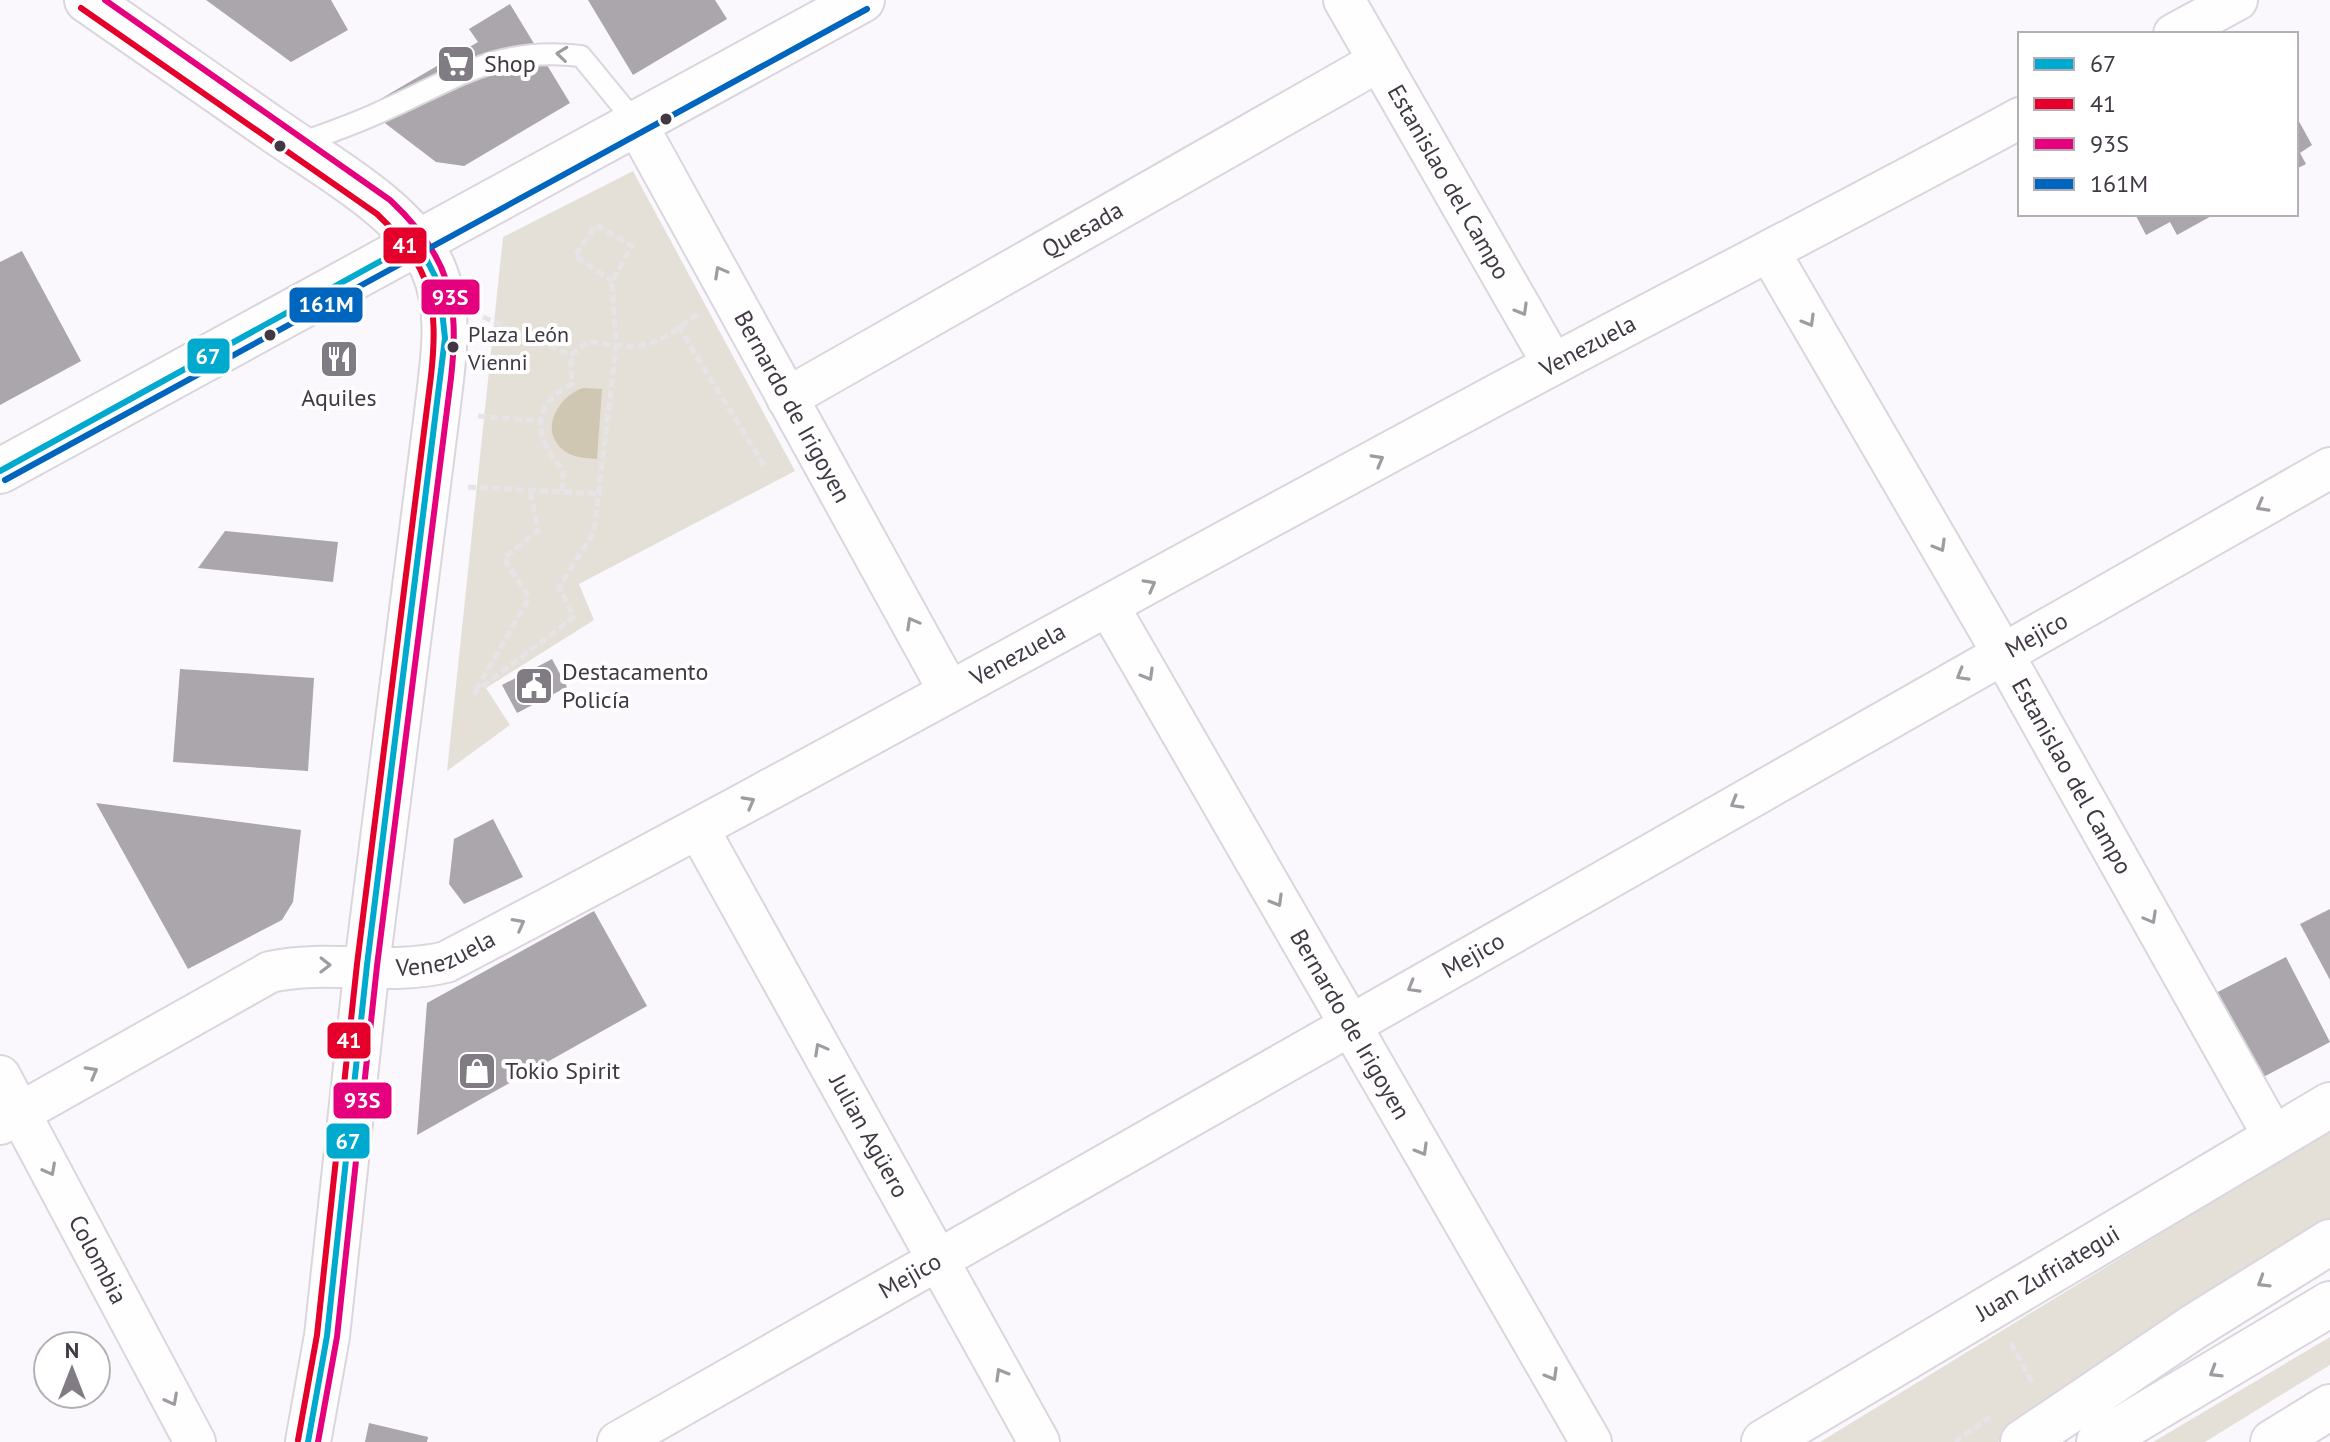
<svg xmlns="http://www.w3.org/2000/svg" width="2330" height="1442" font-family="'PT Sans',sans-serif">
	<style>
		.green { fill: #e5e0d7 }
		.water { fill: #cfc7b2 }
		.building { fill: #aaa6ac }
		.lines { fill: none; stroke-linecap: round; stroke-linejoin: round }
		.lane-casing { stroke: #dbd5dd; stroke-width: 24 }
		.street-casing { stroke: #dbd5dd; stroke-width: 44 }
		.secondary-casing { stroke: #dbd5dd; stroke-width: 48 }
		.highway-casing { stroke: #dbd5dd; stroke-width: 48 }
		.path { stroke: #e6e4e6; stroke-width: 5; stroke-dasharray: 8 4; stroke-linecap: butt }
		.lane { stroke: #fefeff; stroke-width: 20 }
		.street { stroke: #fefeff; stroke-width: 40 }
		.secondary { stroke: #fefeff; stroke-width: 44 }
		.highway { stroke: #fefeff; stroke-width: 44 }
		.bus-1-casing { stroke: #fff; stroke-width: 12 }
		.bus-2-casing { stroke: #fff; stroke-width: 12 }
		.bus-3-casing { stroke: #fff; stroke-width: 12 }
		.bus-4-casing { stroke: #fff; stroke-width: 12 }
		.bus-1 { stroke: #00a9ce; stroke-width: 6 }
		.bus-2 { stroke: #e4002b; stroke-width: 6 }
		.bus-3 { stroke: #e5007d; stroke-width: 6 }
		.bus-4 { stroke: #0065bd; stroke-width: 6 }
		.oneway { stroke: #9f9ba1 }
		.bus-dot { fill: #403843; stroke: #fff; stroke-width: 3 }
		.labels { text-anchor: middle; stroke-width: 8; stroke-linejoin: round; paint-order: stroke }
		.bus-label { font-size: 22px; fill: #403843; stroke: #fff; text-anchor: start }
		.poi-label { font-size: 24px; fill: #403843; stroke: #fff; text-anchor: start }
		.street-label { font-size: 24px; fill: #403843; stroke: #fff }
		.line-badge { stroke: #fff; stroke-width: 3 }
		.badge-label { font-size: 22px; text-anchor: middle; font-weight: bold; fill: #fff }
	</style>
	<rect width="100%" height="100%" fill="#faf8fc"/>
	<g class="green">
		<polygon points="633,171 795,471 579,584 594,620 486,688 510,725 447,771 503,237"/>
		<polygon points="2330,1130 2330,1229 1998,1442 1820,1442"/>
		<polygon points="2330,1337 2330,1365 2205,1442 2153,1442"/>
	</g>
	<path class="water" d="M583,388l19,1 -5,70c-10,-1 -22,-1 -31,-7 -29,-20 -8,-56 17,-64z"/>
	<g class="building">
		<polygon points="206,0 331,0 348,30 291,62"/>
		<polygon points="588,0 715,0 727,19 633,75"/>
		<polygon points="510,4 570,103 464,166 436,162 365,108 478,42 469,29"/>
		<polygon points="2296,116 2312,145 2300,153 2306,164 2296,169"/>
		<polygon points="2135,214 2215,214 2177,235 2170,222 2146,235"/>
		<polygon points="22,251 81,361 0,405 0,262"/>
		<polygon points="225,531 338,542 333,582 198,568"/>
		<polygon points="552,659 567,687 517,713 502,685"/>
		<polygon points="180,669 314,678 308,771 173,762"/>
		<polygon points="96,803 301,830 293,902 282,920 188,969"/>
		<polygon points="493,819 523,877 464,904 449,884 454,839"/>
		<polygon points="2330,909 2330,980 2300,924"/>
		<polygon points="594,911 647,1006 417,1135 427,1003"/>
		<polygon points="2286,957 2330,1042 2252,1083 2206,998"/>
		<polygon points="369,1423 428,1437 427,1442 365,1442"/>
	</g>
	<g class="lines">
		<g class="lane-casing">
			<path id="lane" d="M298,144c27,-10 54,-19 80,-31 76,-33 117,-67 203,-57l55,67"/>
		</g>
		<g class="street-casing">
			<g id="street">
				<path id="s1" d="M1344,0l209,364"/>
				<polyline points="2174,34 2237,0"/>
				<path id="s2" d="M636,123l313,568"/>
				<path id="s3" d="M1770,253l232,399 272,485"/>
				<path id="s4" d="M787,398l592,-337"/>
				<path id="s5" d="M1109,607l482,835"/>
				<path id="s6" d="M699,830l340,612"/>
				<path id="s7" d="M0,1076l195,366"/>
				<path id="s8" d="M0,1124l270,-152c58,-13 119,4 176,-10 371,-194 736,-400 1106,-597 156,-83 313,-163 468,-247"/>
				<path id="s9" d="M618,1442l1712,-974"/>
			</g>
		</g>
		<g class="secondary-casing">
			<g id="secondary">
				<path d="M87,0c61,42 121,84 181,126 52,37 139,83 165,142 20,46 9,98 4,145l-70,552 -40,371 -19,106"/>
				<polyline points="0,471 862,0"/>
				<path id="s10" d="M1764,1442l566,-337"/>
			</g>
		</g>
		<g class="highway-casing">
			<g id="highway">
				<polyline points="2023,1442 2195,1326 2330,1242"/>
				<polyline points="2099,1442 2330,1304"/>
				<polyline points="2273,1442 2330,1407"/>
			</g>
		</g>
		<g class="path">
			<path d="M483,317l88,38 18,-14c51,11 67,6 108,-27"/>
			<polyline points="678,326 764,465"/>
			<polyline points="478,416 540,421"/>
			<polyline points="468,487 601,494"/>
			<path d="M562,491c0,-5 2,-14 1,-19 -2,-5 -9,-11 -11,-15 -20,-33 -14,-55 20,-73l-1,-29"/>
			<polyline points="476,690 529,598 504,558 538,531 530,490"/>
			<polyline points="473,694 574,617 559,587 594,532 616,347 612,281 632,246 596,225 575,256 612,281"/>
			<polyline points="2011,1343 2034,1386"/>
			<polyline points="1955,1442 1990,1417"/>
		</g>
		<use href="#lane" class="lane"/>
		<use href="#street" class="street"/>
		<use href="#secondary" class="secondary"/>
		<use href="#highway" class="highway"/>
		<g class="bus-1-casing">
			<g id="bus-1">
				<polyline points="0,471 417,241"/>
				<polyline points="308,1442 327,1336 367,965 445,338 439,284 417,241"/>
			</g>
		</g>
		<g class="bus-2-casing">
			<path id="bus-2" d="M81,8l296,206c54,51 62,89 54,162l-74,588 -40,371 -19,105"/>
		</g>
		<g class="bus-3-casing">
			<path id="bus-3" d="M105,0l285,200c59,55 70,99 61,178l-74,588 -40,371 -19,105"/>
		</g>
		<g class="bus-4-casing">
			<polyline id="bus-4" points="5,480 867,9"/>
		</g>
		<use href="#bus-1" class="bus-1"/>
		<use href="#bus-2" class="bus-2"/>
		<use href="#bus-3" class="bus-3"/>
		<use href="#bus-4" class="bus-4"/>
	</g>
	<defs><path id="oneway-chevron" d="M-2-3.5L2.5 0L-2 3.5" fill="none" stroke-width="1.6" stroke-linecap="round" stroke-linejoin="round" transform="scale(2)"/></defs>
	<g class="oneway">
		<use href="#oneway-chevron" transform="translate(562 54) rotate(-174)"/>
		<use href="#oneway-chevron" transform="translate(720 272) rotate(-119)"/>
		<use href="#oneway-chevron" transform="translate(1522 310) rotate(60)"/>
		<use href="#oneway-chevron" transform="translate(1809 321) rotate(60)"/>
		<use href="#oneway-chevron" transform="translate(1378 460) rotate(-29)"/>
		<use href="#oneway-chevron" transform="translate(2262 506) rotate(151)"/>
		<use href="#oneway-chevron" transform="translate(1940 546) rotate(60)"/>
		<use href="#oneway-chevron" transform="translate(1150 585) rotate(-29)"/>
		<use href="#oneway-chevron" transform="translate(912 623) rotate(-119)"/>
		<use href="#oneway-chevron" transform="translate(1148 675) rotate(60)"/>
		<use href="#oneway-chevron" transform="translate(1962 675) rotate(150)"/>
		<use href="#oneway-chevron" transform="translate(749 802) rotate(-29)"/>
		<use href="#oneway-chevron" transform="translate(1736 803) rotate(150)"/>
		<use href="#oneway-chevron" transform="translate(1277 901) rotate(60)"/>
		<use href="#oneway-chevron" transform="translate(2151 918) rotate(61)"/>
		<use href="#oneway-chevron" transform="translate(519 924) rotate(-28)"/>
		<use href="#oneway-chevron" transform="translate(325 965) rotate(1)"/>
		<use href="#oneway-chevron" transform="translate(1413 987) rotate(150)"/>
		<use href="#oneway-chevron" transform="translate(820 1049) rotate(-119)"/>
		<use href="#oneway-chevron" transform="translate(92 1072) rotate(-29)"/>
		<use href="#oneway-chevron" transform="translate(1422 1150) rotate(60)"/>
		<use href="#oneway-chevron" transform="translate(50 1170) rotate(62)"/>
		<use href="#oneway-chevron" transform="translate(2263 1282) rotate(148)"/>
		<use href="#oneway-chevron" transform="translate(2215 1372) rotate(149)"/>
		<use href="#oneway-chevron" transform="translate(1001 1374) rotate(-120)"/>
		<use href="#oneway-chevron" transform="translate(1552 1375) rotate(60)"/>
		<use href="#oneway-chevron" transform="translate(172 1400) rotate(62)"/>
	</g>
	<defs>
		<g id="supermarket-square" transform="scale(2)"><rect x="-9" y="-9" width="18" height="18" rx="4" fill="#817b84" stroke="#fff"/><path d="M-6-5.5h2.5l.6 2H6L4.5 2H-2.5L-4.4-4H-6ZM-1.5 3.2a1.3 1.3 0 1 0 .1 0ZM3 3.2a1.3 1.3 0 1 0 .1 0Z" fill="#fff"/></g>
		<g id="restaurant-square" transform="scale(2)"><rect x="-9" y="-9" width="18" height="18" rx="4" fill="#817b84" stroke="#fff"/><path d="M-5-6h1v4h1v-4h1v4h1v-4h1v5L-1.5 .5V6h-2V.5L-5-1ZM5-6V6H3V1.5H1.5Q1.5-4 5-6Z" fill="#fff"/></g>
		<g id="civic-square" transform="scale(2)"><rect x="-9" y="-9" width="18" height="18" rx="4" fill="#817b84" stroke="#fff"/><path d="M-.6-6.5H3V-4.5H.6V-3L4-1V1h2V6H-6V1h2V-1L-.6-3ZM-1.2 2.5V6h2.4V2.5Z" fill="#fff"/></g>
		<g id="shop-square" transform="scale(2)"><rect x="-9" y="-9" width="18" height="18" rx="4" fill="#817b84" stroke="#fff"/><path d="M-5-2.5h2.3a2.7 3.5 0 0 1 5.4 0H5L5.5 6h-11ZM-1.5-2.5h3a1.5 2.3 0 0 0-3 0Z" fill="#fff"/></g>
	</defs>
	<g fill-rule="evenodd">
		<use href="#supermarket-square" x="456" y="64"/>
		<use href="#restaurant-square" x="339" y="359"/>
		<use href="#civic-square" x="534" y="686"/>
		<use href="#shop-square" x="477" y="1071"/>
	</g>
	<g class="bus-dot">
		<circle cx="666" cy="119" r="7"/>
		<circle cx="280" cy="146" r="7"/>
		<circle cx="270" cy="335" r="7"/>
		<circle cx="453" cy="347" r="7"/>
	</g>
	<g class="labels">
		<g class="bus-label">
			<text x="468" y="342">Plaza León<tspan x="468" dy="28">Vienni</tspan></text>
		</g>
		<g class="poi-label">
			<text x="484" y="72">Shop</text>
			<text x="339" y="406" text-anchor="middle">Aquiles</text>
			<text x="562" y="680">Destacamento<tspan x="562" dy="28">Policía</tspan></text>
			<text x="505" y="1079">Tokio Spirit</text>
		</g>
		<g class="street-label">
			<text dy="8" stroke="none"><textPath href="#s1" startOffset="210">Estanislao del Campo</textPath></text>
			<text dy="8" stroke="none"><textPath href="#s4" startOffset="340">Quesada</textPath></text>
			<text dy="8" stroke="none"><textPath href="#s8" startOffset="1784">Venezuela</textPath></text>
			<text dy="8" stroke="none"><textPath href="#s2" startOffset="324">Bernardo de Irigoyen</textPath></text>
			<text dy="8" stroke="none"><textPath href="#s9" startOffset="1632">Mejico</textPath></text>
			<text dy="8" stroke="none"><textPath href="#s8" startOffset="1136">Venezuela</textPath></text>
			<text dy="8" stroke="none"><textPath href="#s3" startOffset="604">Estanislao del Campo</textPath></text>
			<text dy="8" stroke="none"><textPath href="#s8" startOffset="488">Venezuela</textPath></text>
			<text dy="8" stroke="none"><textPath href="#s9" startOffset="984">Mejico</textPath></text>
			<text dy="8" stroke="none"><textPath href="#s5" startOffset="482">Bernardo de Irigoyen</textPath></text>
			<text dy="8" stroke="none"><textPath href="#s6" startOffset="350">Julian Agüero</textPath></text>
			<text dy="8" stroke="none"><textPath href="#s7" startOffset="208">Colombia</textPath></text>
			<text dy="8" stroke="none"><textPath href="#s10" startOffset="330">Juan Zufriategui</textPath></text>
			<text dy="8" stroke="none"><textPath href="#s9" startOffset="336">Mejico</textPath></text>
		</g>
	</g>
	<g class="line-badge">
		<rect x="382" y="226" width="46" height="39" rx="8" fill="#e4002b"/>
		<rect x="420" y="278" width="61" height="38" rx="8" fill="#e5007d"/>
		<rect x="288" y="286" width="76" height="38" rx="8" fill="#0065bd"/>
		<rect x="186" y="337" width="45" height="38" rx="8" fill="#00a9ce"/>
		<rect x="326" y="1021" width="46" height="39" rx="8" fill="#e4002b"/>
		<rect x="332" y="1081" width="61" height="39" rx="8" fill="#e5007d"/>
		<rect x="325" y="1122" width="46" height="38" rx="8" fill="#00a9ce"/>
	</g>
	<g class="badge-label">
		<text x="405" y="253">41</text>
		<text x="450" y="305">93S</text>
		<text x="326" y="312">161M</text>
		<text x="208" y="364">67</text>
		<text x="349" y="1048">41</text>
		<text x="362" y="1108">93S</text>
		<text x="348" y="1149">67</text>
	</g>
	<rect x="2018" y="32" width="280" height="184" fill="#ffffff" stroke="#b3afb4" stroke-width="2"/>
	<rect x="2034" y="58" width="40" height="12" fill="#00a9ce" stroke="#b3afb4" stroke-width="2"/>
	<text x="2090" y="72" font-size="24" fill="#403843">67</text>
	<rect x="2034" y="98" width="40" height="12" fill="#e4002b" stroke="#b3afb4" stroke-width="2"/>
	<text x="2090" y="112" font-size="24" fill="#403843">41</text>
	<rect x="2034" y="138" width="40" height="12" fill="#e5007d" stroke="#b3afb4" stroke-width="2"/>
	<text x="2090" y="152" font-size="24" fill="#403843">93S</text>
	<rect x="2034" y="178" width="40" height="12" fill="#0065bd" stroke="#b3afb4" stroke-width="2"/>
	<text x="2090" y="192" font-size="24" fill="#403843">161M</text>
	<g transform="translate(72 1370)"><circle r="38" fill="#ffffff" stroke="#b3afb4" stroke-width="2"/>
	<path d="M0-6L14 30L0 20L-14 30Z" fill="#817b84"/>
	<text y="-12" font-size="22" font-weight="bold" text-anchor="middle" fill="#403843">N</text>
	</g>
</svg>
